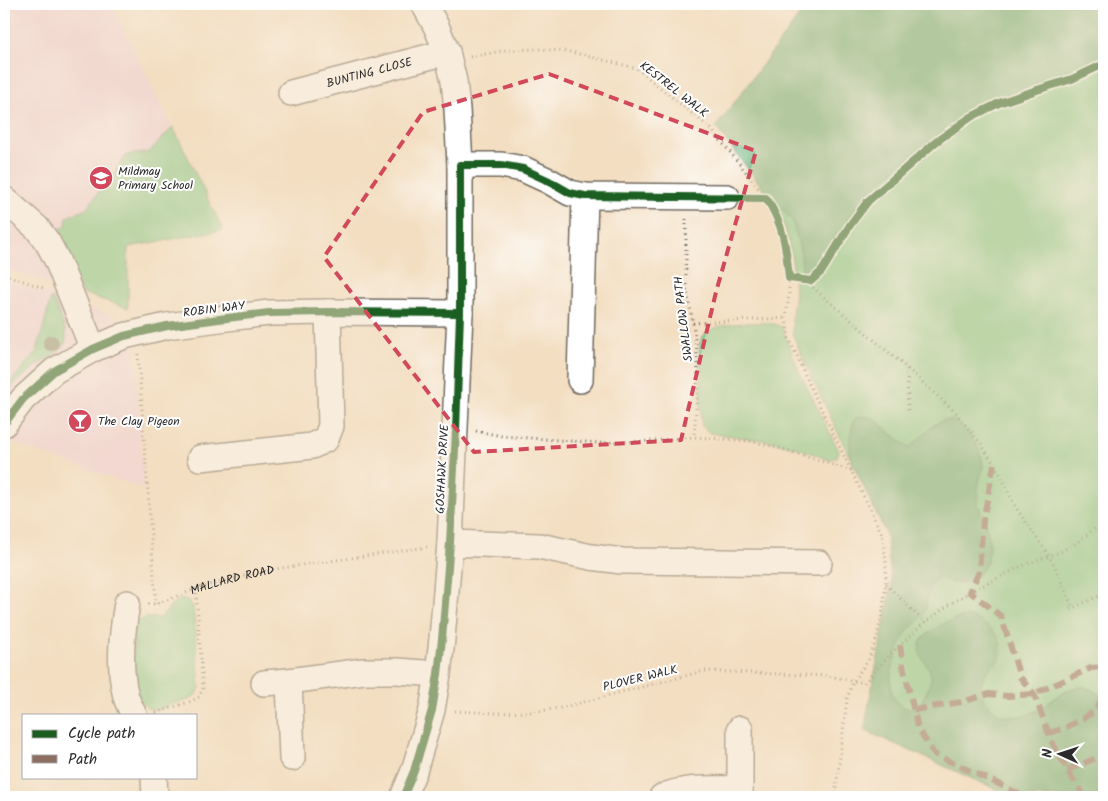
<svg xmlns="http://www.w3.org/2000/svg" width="1108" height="801" font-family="Kalam,sans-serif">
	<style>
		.built { fill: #f1d0e2 }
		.green { fill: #7eca89; stroke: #547a5a }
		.forest { fill: #66ae75; stroke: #486c50 }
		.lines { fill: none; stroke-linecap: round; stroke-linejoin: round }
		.minor-casing { stroke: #716a60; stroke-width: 28 }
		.path { stroke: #716a60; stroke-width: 3; stroke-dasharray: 1 4; stroke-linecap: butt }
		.minor { stroke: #fff; stroke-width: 25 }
		.quiet { stroke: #8d6e63; stroke-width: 6; stroke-dasharray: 12 6; stroke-linecap: butt }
		.cycleway-casing { stroke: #fff; stroke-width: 11 }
		.cycleway { stroke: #1b5e20; stroke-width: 8 }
		.tree { fill: #959a81 }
		.marked { fill: none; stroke: #d1495b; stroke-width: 4; stroke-dasharray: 10 6; stroke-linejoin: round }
		.labels { text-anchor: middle; stroke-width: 4; stroke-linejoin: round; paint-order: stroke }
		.street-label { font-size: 12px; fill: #2b2b2b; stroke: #fff }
		.poi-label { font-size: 12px; fill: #2b2b2b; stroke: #fff; text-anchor: start }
	</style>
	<rect width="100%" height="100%" fill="#fff"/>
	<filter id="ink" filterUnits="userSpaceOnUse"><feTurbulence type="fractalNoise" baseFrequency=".02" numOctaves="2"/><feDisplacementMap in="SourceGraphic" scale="10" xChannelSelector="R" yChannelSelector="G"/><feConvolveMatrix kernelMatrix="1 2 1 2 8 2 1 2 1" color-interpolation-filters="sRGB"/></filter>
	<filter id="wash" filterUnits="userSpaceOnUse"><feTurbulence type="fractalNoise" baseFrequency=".0096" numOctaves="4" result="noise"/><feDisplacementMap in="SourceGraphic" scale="20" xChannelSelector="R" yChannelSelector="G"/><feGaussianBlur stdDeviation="1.12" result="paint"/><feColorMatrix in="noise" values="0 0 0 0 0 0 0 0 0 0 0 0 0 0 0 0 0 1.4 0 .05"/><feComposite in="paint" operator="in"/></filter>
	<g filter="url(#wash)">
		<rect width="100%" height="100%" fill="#f3dec1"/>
		<g class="built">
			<polygon points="4,4 111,4 223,230 128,247 128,308 4,268"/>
			<polygon points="4,279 124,320 134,347 144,489 7,441 4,438"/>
		</g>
		<g class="green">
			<polygon points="808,4 1104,4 1104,797 1013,797 864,730 892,584 886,534 805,363 793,335 792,316 795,291 792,259 787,235 780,215 765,191 716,127"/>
			<polygon points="173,127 223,230 128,247 128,308 82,293 55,232 66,226 67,217 86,209 127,155 149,152"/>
			<polygon points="51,298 53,299 65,329 66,338 64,346 55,354 37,365 16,383 4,397 4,390 37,351"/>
			<path d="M771,323l11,4 16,42 41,82 -2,6 -8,3 -31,-12 -23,-6 -65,-9 -8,-7c-3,-17 0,-32 -1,-50 0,-7 -3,-29 -1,-34 8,-22 52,-19 71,-19z"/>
			<path d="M181,599l7,2 5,5 7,81c-4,12 -12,13 -24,16 -7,3 -18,8 -26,6 -6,-2 -10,-9 -13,-14 -4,-11 -6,-65 1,-73 5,-6 15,-4 22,-4l14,-15z"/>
		</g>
		<g class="forest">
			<polygon points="808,4 1104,4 1104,59 1056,78 1024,88 984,104 923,147 899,165 865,196 843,226 817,272 812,276 805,277 802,271 801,255 797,237 792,220 765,191 716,127"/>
			<path d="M864,416l9,2 36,30c10,-8 24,-26 36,-28 18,-3 38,31 38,47 0,3 -2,7 -3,11 -2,8 -3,14 -2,23 1,11 7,21 10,33 2,9 1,25 -4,33 -6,11 -20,18 -33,15 -5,-2 -8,-4 -14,-4 -11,8 -8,27 -15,38 -4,7 -12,10 -16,17 -9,16 -22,49 -11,66 7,10 11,10 23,8 5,-8 14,-22 13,-32 -1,-11 -15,-18 -11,-31 4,-14 37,-28 49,-27 7,1 15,7 20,11 12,9 13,18 11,31 -8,9 -18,14 -19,28 -1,9 5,17 12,23 16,12 39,6 54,-6 10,-7 21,-17 34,-17 9,0 18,7 23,13v97h-91l-149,-67 28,-146 -6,-51 -36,-76v-17l3,-19 3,-3z"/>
		</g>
	</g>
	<g filter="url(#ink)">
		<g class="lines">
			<g class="minor-casing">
				<g id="minor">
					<path id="s2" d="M291,93l156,-41"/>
					<polyline points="460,165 501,165 523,169 549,181 570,193 585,196 727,197"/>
					<polyline points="4,199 37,228 48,243 57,260 93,349"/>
					<polyline points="580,380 585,196"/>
					<polyline points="4,424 23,399 54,371 93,349 124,336 167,326 219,319 269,313 328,312 460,313"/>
					<polyline points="200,458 312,446 326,439 331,426 328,312"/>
					<polyline points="450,543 539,546 591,557 622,561 819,563"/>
					<path d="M127,603c-5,31 -9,63 -1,94 2,6 5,12 8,18"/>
					<polyline points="289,681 292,758"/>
					<polyline points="264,683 289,681 364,671 397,671 438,674"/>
					<polyline points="154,777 155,797"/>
					<polyline points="403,797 414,771 432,710 438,674 442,639 450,543 460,313 460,165 457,109 454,81 447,52 436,26 424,4"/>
					<path d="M662,797c23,-11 53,-8 78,-8"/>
					<polyline points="740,797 740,729"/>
				</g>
			</g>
			<g class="path">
				<polyline points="470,57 507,50 539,49 571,52 636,68 711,129 739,163 766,198"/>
				<polyline points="686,219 686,287 693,323 698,362 697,394 694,437"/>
				<polyline points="4,274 46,289"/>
				<polyline points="789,278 789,294 786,318 789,338 810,386 882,534 886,562 886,584 883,609 876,640 869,659 853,681 847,699 835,797"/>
				<polyline points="805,281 907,368 956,413 981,444 999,472 1015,506 1049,556 1056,569 1073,608"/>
				<polyline points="693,323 786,318"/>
				<polyline points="138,354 156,604"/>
				<polyline points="907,369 908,413"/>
				<polyline points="476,431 502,436 600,443 654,441 694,437 749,441 776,447 852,471"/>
				<polyline points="886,584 925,623"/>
				<path id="s1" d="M148,604h8l40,-15 30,-9 49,-11 152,-22"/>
				<polyline points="1070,609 1104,594"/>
				<polyline points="455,711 497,713 533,712 560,708 704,671 829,676 864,683 888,656 922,625 947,606 970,592 1022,566 1037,560 1058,553 1075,544 1102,523"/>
				<polyline points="156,713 192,701 199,697 203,689 196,589"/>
			</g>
			<use href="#minor" class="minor"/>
			<g class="quiet">
				<polyline points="994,464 983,521 979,572 970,592 1001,616 1020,677 1034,694 1052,742 1069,773 1085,797"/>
				<polyline points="1102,523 1104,522"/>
				<polyline points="900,645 903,665 918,728 934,754 1026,797"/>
				<polyline points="914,710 961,702 989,694 1008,696 1034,694 1091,668 1104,667"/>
				<polyline points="1049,733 1065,728 1096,711 1104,693"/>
				<polyline points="1067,770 1104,755"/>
			</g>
			<g class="cycleway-casing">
				<g id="cycleway">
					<polyline points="4,424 23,399 54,371 93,349 124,336 167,326 219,319 269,313 328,312 460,313"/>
					<path d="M403,797l11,-26 18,-61 6,-36 4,-35 8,-96 6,-112 4,-118v-148h41l22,4 26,12 21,12 15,3 181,2c18,27 20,49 23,80l22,3 11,-10 28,-46 18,-24 69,-60 34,-24 28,-14 38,-13 35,-11 32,-15"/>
				</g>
			</g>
			<use href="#cycleway" class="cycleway"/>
		</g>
		<circle class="tree" cx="51" cy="343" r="8"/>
	</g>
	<path d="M0 0H1108V801H0ZM549,74l207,77 -40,141 -35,148 -207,12 -150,-195 99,-145z" fill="#f3dec1" fill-opacity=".55" fill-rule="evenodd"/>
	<path class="marked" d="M549,74l207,77 -40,141 -35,148 -207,12 -150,-195 99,-145z"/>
	<defs>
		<g id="school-disc" transform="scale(1.25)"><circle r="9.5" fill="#d1495b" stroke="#fff"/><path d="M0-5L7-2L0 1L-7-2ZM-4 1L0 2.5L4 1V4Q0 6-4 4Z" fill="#fff"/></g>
		<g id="bar-disc" transform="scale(1.25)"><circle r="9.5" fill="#d1495b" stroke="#fff"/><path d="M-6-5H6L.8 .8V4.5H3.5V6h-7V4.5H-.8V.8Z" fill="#fff"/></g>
	</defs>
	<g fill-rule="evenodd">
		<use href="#school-disc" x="101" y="178"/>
		<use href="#bar-disc" x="80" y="421"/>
	</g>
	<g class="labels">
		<g class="street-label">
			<text dy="4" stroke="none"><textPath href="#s2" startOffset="81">BUNTING CLOSE</textPath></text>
			<text transform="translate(674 89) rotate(38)" y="4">KESTREL WALK</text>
			<text transform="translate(214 309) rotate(-7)" y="4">ROBIN WAY</text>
			<text transform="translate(683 319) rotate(-97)" y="4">SWALLOW PATH</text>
			<text transform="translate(442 469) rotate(-87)" y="4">GOSHAWK DRIVE</text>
			<text dy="4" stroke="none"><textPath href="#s1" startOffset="88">MALLARD ROAD</textPath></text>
			<text transform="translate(640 678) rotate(-14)" y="4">PLOVER WALK</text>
		</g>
		<g class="poi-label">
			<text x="118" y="175">Mildmay<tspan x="118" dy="14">Primary School</tspan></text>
			<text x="98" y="425">The Clay Pigeon</text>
		</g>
	</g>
	<rect width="1108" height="801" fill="none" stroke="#fff" stroke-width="20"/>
	<rect x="22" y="714" width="175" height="65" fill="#ffffff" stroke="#aaaaaa"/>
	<rect x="32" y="730" width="25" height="8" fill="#1b5e20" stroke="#aaaaaa"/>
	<text x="68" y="738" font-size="15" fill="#2b2b2b">Cycle path</text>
	<rect x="32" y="755" width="25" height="8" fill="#8d6e63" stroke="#aaaaaa"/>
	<text x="68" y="764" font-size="15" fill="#2b2b2b">Path</text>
	<g transform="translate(1060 754) rotate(273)" stroke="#ffffff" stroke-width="4" paint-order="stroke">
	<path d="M0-4L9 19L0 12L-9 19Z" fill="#2b2b2b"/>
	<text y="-8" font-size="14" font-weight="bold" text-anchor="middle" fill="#2b2b2b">N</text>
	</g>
</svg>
